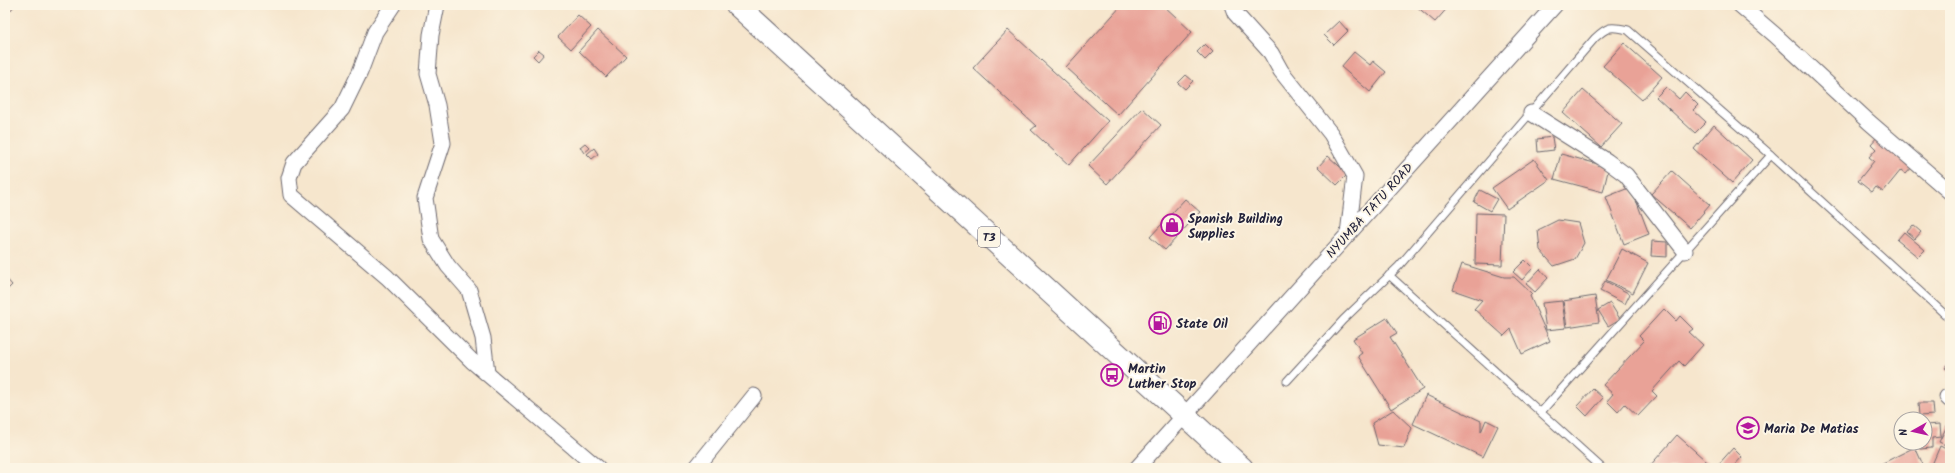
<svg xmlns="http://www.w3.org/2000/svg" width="1955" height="473" font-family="Kalam,sans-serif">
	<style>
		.building { fill: #e9a297 }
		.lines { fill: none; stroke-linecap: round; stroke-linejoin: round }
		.service-casing { stroke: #6c676e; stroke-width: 9 }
		.minor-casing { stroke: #6c676e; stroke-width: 17 }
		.trunk-casing { stroke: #6c676e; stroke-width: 24 }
		.service { stroke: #fff; stroke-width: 7 }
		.minor { stroke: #fff; stroke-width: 15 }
		.trunk { stroke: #fff; stroke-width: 22 }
		.labels { text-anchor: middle; stroke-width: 4; stroke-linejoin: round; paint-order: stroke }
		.shield { fill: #fcf5e5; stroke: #63616e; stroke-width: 1 }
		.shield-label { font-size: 12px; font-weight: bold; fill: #22223b }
		.street-label { font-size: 13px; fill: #22223b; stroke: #fcf5e5 }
		.poi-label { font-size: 13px; font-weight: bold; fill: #22223b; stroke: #fcf5e5; text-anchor: start }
	</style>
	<rect width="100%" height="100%" fill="#fcf5e5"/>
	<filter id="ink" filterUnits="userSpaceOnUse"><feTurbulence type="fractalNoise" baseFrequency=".025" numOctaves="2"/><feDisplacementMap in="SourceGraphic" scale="8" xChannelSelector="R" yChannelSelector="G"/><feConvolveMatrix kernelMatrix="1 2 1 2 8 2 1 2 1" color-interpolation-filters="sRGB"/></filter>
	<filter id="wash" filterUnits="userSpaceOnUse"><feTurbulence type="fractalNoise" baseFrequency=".012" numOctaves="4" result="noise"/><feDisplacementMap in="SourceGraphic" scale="16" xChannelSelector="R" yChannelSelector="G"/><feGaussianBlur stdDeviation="0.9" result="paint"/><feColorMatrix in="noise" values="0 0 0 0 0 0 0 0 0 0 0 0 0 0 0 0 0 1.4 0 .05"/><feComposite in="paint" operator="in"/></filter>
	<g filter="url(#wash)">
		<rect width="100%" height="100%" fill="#f6e6cd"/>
		<g id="blocks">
			<g class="building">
				<polygon points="5,5 15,5 10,11"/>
				<polygon points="1122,5 1163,5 1192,32 1118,115 1066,67"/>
				<polygon points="1415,5 1450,5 1435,22"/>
				<polygon points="578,15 591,27 571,49 558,37"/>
				<polygon points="1339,21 1348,31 1334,45 1324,35"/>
				<polygon points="598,30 626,56 606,77 579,51"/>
				<polygon points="1008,30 1108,121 1069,165 1031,130 1036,126 973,68"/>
				<polygon points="1624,43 1662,77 1642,100 1603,66"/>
				<polygon points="1205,44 1213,52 1205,60 1197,52"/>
				<polygon points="539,50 544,54 538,61 533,56"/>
				<polygon points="1354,52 1370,65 1373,61 1386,72 1370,92 1341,67"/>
				<polygon points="1186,75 1193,81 1185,89 1178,83"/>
				<polygon points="1666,87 1679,99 1685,92 1698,105 1693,110 1706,122 1695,133 1656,97"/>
				<polygon points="1583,90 1622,124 1601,147 1563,113"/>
				<polygon points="1142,108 1161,125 1107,184 1088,166"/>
				<polygon points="1714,125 1752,160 1732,183 1694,149"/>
				<polygon points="1878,136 1913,166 1906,174 1901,170 1883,192 1876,187 1872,192 1858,181 1874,161 1869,157 1876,149 1871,144"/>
				<polygon points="1552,137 1554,150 1538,152 1537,139"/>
				<polygon points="585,143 590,148 584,153 580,147"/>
				<polygon points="594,148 598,154 592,159 587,154"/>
				<polygon points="1561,154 1609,167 1603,192 1554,179"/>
				<polygon points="1328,156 1348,174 1337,185 1318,167"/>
				<polygon points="1534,159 1549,180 1507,209 1492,188"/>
				<polygon points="1672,171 1710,205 1690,228 1651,194"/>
				<polygon points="1631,187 1649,234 1624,244 1606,197"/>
				<polygon points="1480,190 1497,199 1490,211 1474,202"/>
				<polygon points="1185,199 1200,212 1165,250 1150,237"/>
				<polygon points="1476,213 1504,214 1502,265 1475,264"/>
				<polygon points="1558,220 1578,223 1584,243 1575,259 1554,266 1540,250 1538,230"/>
				<polygon points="1913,225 1921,232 1915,239 1907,232"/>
				<polygon points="1904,232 1925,250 1918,257 1897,240"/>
				<polygon points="1652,241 1667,242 1667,257 1651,256"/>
				<polygon points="1622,249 1648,263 1633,293 1606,280"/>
				<polygon points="1525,260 1533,268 1522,280 1513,272"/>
				<polygon points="1462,264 1504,277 1514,277 1532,294 1530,296 1550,341 1522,354 1511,329 1504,336 1474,309 1482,300 1453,290"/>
				<polygon points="1540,269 1548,278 1535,292 1526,284"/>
				<polygon points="5,277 12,285 5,292"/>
				<polygon points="1605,281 1630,294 1625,304 1600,291"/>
				<polygon points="1595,296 1599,322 1567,327 1563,301"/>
				<polygon points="1562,301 1566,328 1546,330 1542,303"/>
				<polygon points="1610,303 1620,319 1608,326 1598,310"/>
				<polygon points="1664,309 1676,321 1680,316 1693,329 1689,332 1703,345 1684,366 1679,361 1652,391 1657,396 1638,416 1625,404 1618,412 1607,401 1613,394 1603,385 1644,341 1639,336"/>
				<polygon points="1387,318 1397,333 1390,337 1423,389 1391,409 1358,356 1362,353 1353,339"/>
				<polygon points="1950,362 1950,378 1947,376 1950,372 1945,368"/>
				<polygon points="1593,389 1603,398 1587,416 1577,406"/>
				<polygon points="1426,395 1481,421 1481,432 1486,420 1498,426 1483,457 1413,424"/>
				<polygon points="1918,403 1933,403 1934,415 1919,416"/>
				<polygon points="1393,410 1412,428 1404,448 1378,445 1372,423"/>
				<polygon points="1940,424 1941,437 1932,438 1932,448 1920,449 1920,443 1925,443 1925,425"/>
				<polygon points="1948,424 1950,425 1950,447 1939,442"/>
				<polygon points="1677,435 1714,468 1648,468"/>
				<polygon points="1940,446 1950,451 1950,468 1931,467"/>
				<polygon points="1915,447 1924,467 1922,468 1873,468"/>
				<polygon points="1733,448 1742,457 1732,468 1719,468 1717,466"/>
			</g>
		</g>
	</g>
	<g filter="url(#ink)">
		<use href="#blocks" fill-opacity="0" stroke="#6c676e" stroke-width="1"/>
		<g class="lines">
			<g class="service-casing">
				<g id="service">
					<polyline points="1389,275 1602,468"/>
					<path d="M1287,381l56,-61 56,-54 196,-228c13,-12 16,-12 33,-8l143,125 179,164"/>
					<polyline points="1541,412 1771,155"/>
				</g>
			</g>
			<g class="minor-casing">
				<g id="minor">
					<polyline points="393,5 375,32 360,72 342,109 294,163 289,178 291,195 387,277 472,361 598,468"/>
					<polyline points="437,5 431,35 428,74 437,105 443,143 425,198 431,239 448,266 469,290 483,338 487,373"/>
					<polyline points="1232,5 1235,13 1271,53 1281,71 1331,134 1355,176 1348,234"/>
					<polyline points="1740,5 1775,35 1869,122 1950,192"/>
					<polyline points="1531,113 1607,161 1626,175 1685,251"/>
					<polyline points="1947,397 1950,400"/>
					<polyline points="696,468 754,396"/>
					<polyline points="1137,468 1555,5"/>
				</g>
			</g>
			<g class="trunk-casing">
				<polyline id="trunk" points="737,5 1242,468"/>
			</g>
			<use href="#service" class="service"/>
			<use href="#minor" class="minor"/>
			<use href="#trunk" class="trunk"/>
		</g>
	</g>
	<defs>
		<g id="shop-ring" transform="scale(1.15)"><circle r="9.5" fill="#fcf5e5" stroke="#b5179e" stroke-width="1.5"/><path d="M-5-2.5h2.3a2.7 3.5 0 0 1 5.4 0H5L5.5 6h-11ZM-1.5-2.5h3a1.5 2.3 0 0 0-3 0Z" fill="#b5179e"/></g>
		<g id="fuel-ring" transform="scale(1.15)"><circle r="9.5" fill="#fcf5e5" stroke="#b5179e" stroke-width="1.5"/><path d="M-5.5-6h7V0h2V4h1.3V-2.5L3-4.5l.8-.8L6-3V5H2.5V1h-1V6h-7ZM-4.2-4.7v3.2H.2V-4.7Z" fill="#b5179e"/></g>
		<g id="bus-ring" transform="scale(1.15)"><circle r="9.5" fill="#fcf5e5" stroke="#b5179e" stroke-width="1.5"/><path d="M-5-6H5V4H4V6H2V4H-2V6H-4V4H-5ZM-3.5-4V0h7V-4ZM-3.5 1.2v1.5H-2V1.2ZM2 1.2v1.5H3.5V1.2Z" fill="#b5179e"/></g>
		<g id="school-ring" transform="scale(1.15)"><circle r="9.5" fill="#fcf5e5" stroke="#b5179e" stroke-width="1.5"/><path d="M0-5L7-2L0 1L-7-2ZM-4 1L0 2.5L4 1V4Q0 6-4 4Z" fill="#b5179e"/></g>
	</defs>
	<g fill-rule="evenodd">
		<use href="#shop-ring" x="1172" y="225"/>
		<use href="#fuel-ring" x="1160" y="323"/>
		<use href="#bus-ring" x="1112" y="375"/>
		<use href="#school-ring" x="1748" y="428"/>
	</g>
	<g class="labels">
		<rect class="shield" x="978" y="227" width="22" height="20" rx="3"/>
		<g class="shield-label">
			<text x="989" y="241">T3</text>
		</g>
		<g class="street-label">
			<text transform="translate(1369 210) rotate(-48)" y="5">NYUMBA TATU ROAD</text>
		</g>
		<g class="poi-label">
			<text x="1188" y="223">Spanish Building<tspan x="1188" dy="15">Supplies</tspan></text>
			<text x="1176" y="328">State Oil</text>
			<text x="1128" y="373">Martin<tspan x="1128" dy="15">Luther Stop</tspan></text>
			<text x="1764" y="433">Maria De Matias</text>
		</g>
	</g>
	<rect width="1955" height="473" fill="none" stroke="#fcf5e5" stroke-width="20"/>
	<g transform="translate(1913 431) rotate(262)"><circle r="19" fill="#fcf5e5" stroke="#a5a1a1"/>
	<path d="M0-3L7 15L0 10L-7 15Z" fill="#b5179e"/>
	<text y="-6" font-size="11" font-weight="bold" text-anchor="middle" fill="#22223b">N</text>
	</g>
</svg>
